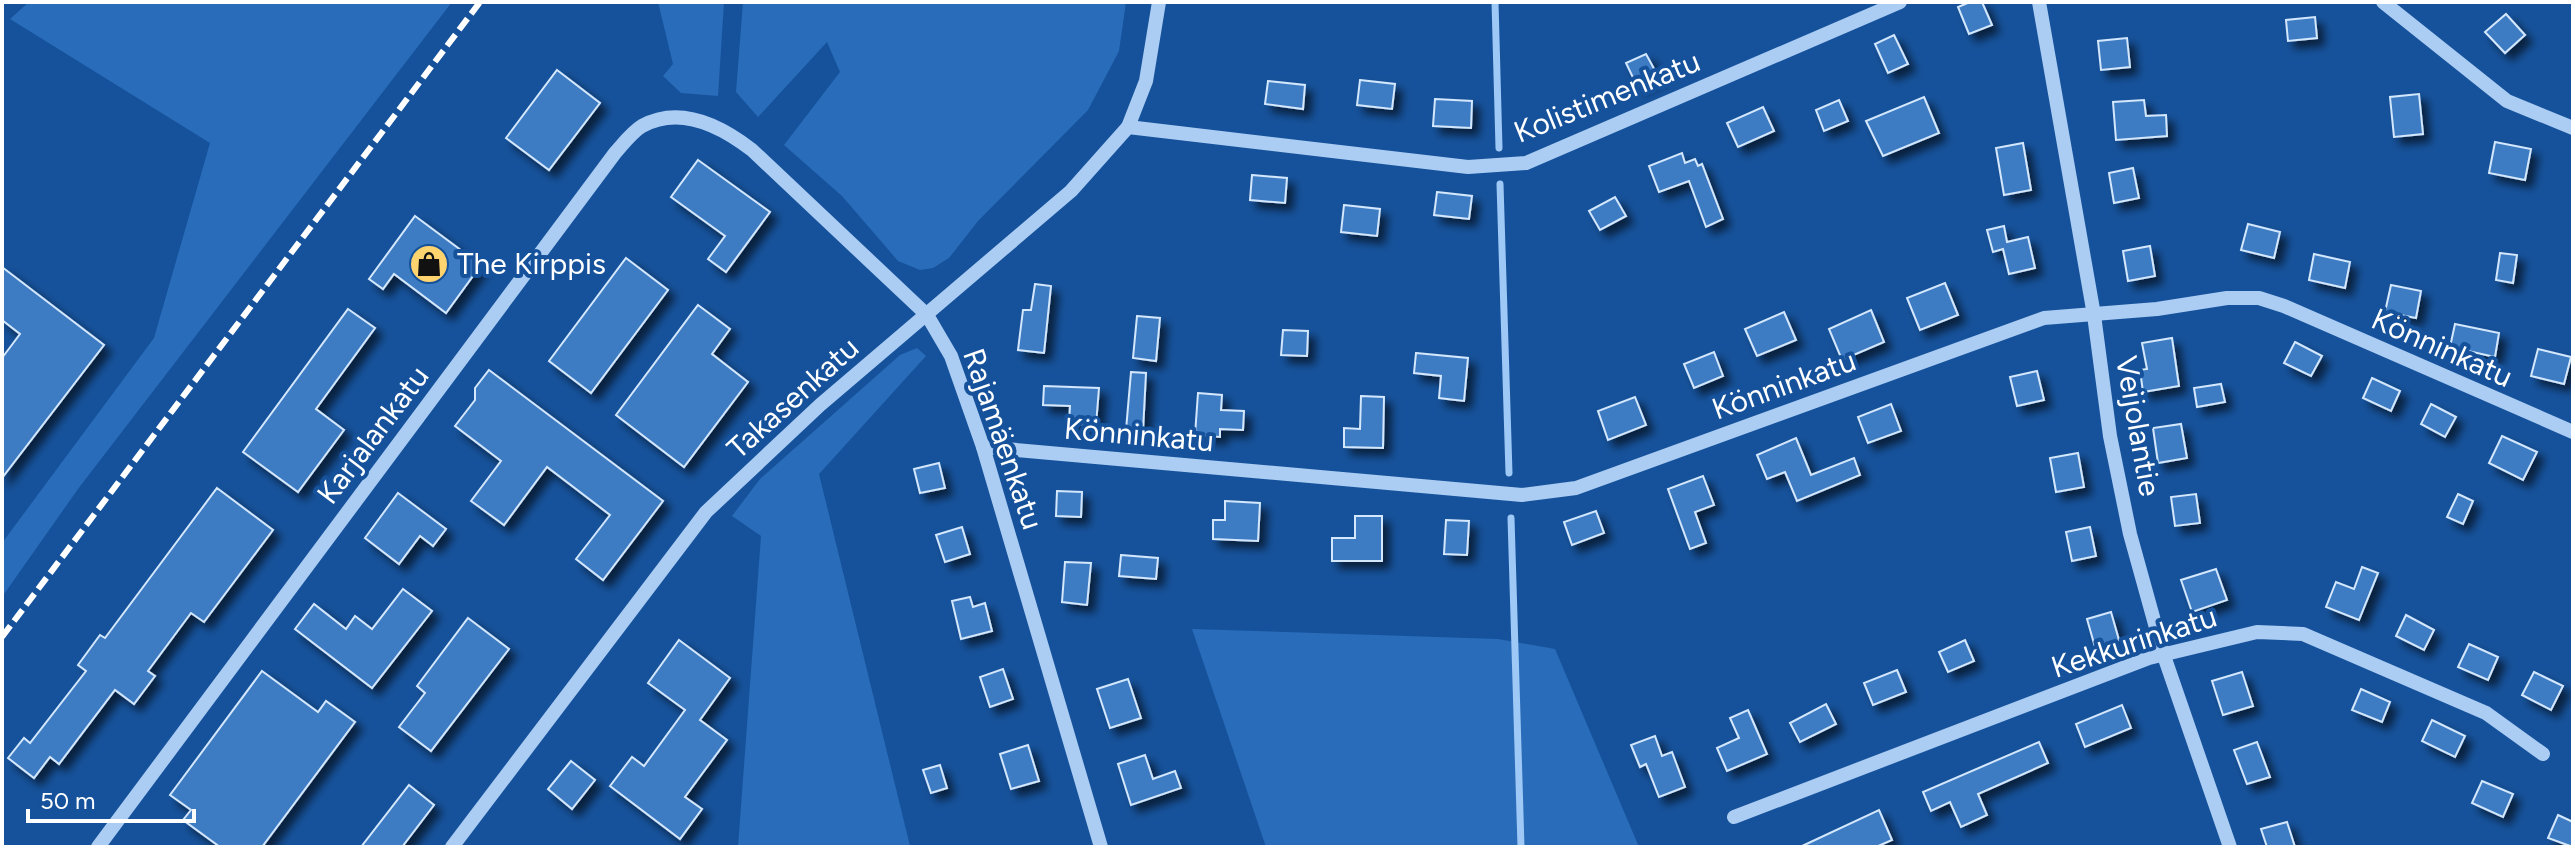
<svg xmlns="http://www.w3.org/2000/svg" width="2575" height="849" font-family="Figtree,sans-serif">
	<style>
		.green { fill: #296cb9 }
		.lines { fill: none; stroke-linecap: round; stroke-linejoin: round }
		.stream { stroke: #9ec8f5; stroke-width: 7 }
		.building { fill: #3e7bc2; stroke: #d3e7fd; stroke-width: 2; filter: url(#shadow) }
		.minor { stroke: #abcdf3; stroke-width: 14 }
		.rail { stroke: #fff; stroke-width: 6; stroke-dasharray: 14 6; stroke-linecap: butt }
		.labels { text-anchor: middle; stroke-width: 8; stroke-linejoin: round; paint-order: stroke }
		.street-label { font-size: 30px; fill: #fff; stroke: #16529b }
		.poi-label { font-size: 30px; fill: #fff; stroke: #16529b; text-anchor: start }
	</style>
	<defs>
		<filter id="shadow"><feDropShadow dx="7" dy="7" stdDeviation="4" flood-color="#0009"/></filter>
	</defs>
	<rect width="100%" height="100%" fill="#16529b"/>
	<g class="green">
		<polygon points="29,2 452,2 78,489 2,597 2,543 154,338 210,143 10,19"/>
		<polygon points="658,2 724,2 718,96 681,93 663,76 673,64"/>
		<polygon points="743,2 1126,2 1119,51 1088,110 978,221 949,258 933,268 920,270 898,261 842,196 784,145 840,72 827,42 758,117 736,92"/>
		<polygon points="917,348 926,356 819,474 910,846 738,847 761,536 732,516 760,479 900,355"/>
		<polygon points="1192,629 1498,639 1555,649 1639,847 1266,847"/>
	</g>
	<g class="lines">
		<g class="stream">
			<polyline points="1495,2 1499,148"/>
			<polyline points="1500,184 1509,473"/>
			<polyline points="1511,518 1521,847"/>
		</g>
	</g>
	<g class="building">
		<polygon points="1970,2 1982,2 1992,25 1969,34 1958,7"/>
		<polygon points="2506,14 2525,35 2505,53 2485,32"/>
		<polygon points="2315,17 2317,38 2288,41 2286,20"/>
		<polygon points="1894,35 1908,64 1888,73 1875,44"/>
		<polygon points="2127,38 2130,67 2101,70 2098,41"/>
		<polygon points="1646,54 1658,76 1637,86 1626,63"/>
		<polygon points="557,70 600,103 549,170 506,138"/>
		<polygon points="1360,80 1395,84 1392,109 1357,105"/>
		<polygon points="1268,81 1305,85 1303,109 1265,104"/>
		<polygon points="2419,94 2423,134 2394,137 2390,97"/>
		<polygon points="1924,97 1939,133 1883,156 1866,121"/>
		<polygon points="1435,99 1472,101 1471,128 1433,126"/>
		<polygon points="1839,100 1848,121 1824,131 1816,110"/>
		<polygon points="2144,100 2146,116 2166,115 2167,136 2116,140 2113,102"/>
		<polygon points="1763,107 1774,131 1738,147 1727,123"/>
		<polygon points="2495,142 2531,149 2525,180 2489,173"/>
		<polygon points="2023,143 2031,190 2004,195 1996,148"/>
		<polygon points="1682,153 1685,163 1695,159 1698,166 1702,164 1723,219 1706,227 1689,181 1659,192 1649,166"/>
		<polygon points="698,160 770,212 726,272 708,259 725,236 671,197"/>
		<polygon points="2133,168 2139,198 2114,203 2109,173"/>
		<polygon points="1252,175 1287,178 1285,203 1250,200"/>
		<polygon points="1437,192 1472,196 1469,219 1434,215"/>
		<polygon points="1615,197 1626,216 1600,230 1589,211"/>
		<polygon points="1344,205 1380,209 1377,236 1341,232"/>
		<polygon points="415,216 481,265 446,313 394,274 383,289 369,279"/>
		<polygon points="2248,224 2280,232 2274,258 2241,250"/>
		<polygon points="2004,226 2007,242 2028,237 2035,268 2009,274 2003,249 1993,252 1987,230"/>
		<polygon points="2150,246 2155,276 2128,281 2123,251"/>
		<polygon points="2500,253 2517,255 2513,283 2496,280"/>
		<polygon points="2314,254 2350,262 2345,288 2309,280"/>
		<polygon points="626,258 668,290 591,393 549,361"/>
		<polygon points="2,267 104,345 2,478 2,358 20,334 2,320"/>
		<polygon points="1945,283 1958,315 1920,330 1907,298"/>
		<polygon points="1035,284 1051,286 1044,353 1018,350 1023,310 1031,310"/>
		<polygon points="2391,285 2421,291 2416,318 2385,312"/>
		<polygon points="698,305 730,329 712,354 748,382 684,467 616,415"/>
		<polygon points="348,309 375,328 316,409 344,430 298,492 243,452"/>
		<polygon points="1871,310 1884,342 1842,360 1829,329"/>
		<polygon points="1784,312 1796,340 1757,356 1745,329"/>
		<polygon points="1137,316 1160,318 1156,361 1133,358"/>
		<polygon points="2455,324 2499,333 2495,357 2450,347"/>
		<polygon points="1283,330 1308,331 1307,356 1281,355"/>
		<polygon points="2172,338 2179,386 2143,392 2140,370 2147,369 2142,343"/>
		<polygon points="2295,342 2322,356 2311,376 2284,363"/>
		<polygon points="2538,349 2571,357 2564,384 2531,376"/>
		<polygon points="1714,352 1723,376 1694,388 1684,364"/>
		<polygon points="1416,353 1468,358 1464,401 1439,398 1441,376 1414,373"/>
		<polygon points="489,370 663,501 603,580 576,559 610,515 547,467 504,525 471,501 501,461 455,426 475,400 475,388"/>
		<polygon points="2037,371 2044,400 2017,406 2010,377"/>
		<polygon points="1131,372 1146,373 1143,431 1126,430"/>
		<polygon points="2372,378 2400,391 2391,411 2363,398"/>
		<polygon points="2221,384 2225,402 2197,407 2194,388"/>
		<polygon points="1044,386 1099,388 1096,425 1069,424 1070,406 1043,405"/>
		<polygon points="1198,393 1222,395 1221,410 1244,411 1243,430 1220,429 1220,437 1195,435"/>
		<polygon points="1361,396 1384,397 1383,448 1344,447 1344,428 1360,429"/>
		<polygon points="1635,397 1646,425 1608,440 1598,411"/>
		<polygon points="1891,404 1901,431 1868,443 1858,417"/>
		<polygon points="2431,404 2456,417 2445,437 2421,424"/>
		<polygon points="2181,424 2187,458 2158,463 2153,428"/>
		<polygon points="2502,436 2537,452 2523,480 2489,463"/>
		<polygon points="1796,438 1811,475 1854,458 1860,475 1797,501 1785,472 1767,479 1757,455"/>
		<polygon points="2078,453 2084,487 2056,492 2050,458"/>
		<polygon points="939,463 945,488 920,493 914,469"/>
		<polygon points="1703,476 1714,505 1695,512 1706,543 1690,549 1668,489"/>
		<polygon points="217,488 273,530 204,622 191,613 148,671 155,676 134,704 115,690 59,764 50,757 34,778 8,758 24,738 30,743 86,671 78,665 100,635 105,638"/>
		<polygon points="1057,491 1082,492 1081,517 1056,516"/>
		<polygon points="398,493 446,529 433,546 420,536 399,564 365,538"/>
		<polygon points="2196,494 2200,523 2175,526 2171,497"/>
		<polygon points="2458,494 2473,501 2463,524 2447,517"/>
		<polygon points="1225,501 1260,503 1258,541 1213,539 1213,520 1225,520"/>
		<polygon points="1596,511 1604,533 1572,545 1564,522"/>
		<polygon points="1355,516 1382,516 1382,561 1332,561 1332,538 1355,538"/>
		<polygon points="1446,520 1469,521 1467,555 1444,554"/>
		<polygon points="962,527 970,554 945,562 936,535"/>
		<polygon points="2090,527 2096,556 2072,561 2066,532"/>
		<polygon points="1121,555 1158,558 1156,579 1119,576"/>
		<polygon points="1065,562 1091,563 1087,605 1062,602"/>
		<polygon points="2362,567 2378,573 2359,620 2326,607 2336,582 2354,589"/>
		<polygon points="2216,569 2227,600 2192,612 2181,580"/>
		<polygon points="403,589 432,611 372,688 295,629 314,604 346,629 355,616 372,629"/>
		<polygon points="970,597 973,607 985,603 992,631 961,639 952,601"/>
		<polygon points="2111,612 2119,640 2095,647 2087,619"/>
		<polygon points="2406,615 2434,630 2424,650 2396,636"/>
		<polygon points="468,618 509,649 431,751 399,727 425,693 417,686"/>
		<polygon points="679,640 730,678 700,720 727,740 685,797 702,809 680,839 610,786 632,757 644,766 685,710 648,683"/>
		<polygon points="1965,640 1974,661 1948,672 1939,652"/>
		<polygon points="2469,644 2498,657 2488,680 2458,667"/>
		<polygon points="1003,669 1013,699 990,707 980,677"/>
		<polygon points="1897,670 1906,692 1873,705 1864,683"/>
		<polygon points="262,671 318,712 326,701 355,722 262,847 220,847 183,820 191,810 170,795"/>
		<polygon points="2242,672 2253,706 2223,715 2212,681"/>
		<polygon points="2534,672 2563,686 2551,710 2522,695"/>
		<polygon points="1128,679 1141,718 1110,728 1097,689"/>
		<polygon points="2361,689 2390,702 2382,722 2352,710"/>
		<polygon points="1826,704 1836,724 1800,742 1790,723"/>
		<polygon points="2122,705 2131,728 2085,747 2076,724"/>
		<polygon points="1748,710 1767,754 1727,771 1717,748 1739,738 1730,718"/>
		<polygon points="2432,720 2465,736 2455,757 2422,741"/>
		<polygon points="1655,736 1662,756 1672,752 1685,787 1659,797 1646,764 1640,767 1631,745"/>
		<polygon points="2039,742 2048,763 1978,794 1987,815 1961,827 1950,802 1931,811 1923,792"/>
		<polygon points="2257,742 2270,777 2247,784 2234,750"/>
		<polygon points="1028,745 1039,781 1011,789 1000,754"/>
		<polygon points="1145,755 1153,779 1175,771 1181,788 1131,805 1118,764"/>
		<polygon points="571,761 595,780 572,809 548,789"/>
		<polygon points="940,765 947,788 931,793 923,770"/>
		<polygon points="2482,781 2513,794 2503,817 2472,803"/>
		<polygon points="409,785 434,805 402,847 361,847"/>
		<polygon points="1879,810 1892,840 1876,847 1800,847"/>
		<polygon points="2558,815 2573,822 2573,847 2548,838"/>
		<polygon points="2287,822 2295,847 2267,847 2261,829"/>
	</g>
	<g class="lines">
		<g class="minor">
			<polyline points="2039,2 2094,315 2110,436 2130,534 2163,653 2230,847"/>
			<polyline points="2383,2 2507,101 2573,128"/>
			<polyline points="1128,127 1468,167 1526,163 1900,2"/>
			<polyline points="983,447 1522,495 1576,488 2044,318 2157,309 2227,298 2259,298 2284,306 2573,432"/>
			<polyline points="1734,817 2149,658 2257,632 2303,634 2486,713 2543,754"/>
			<path d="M98,847l517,-694c8,-9 17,-21 27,-27 38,-21 79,0 110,24l175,165 24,41 32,91 118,400"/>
			<polyline points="452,847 706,512 820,405 1071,191 1128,127 1146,81 1159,2"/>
		</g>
		<polyline class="rail" points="2,637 480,2"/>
	</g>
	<defs>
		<g id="shop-disc" transform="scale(2)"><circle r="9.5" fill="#ffd36d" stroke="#16529b"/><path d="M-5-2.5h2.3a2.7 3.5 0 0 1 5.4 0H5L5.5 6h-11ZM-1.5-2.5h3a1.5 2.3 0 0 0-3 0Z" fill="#111"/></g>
	</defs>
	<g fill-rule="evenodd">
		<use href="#shop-disc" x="429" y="264"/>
	</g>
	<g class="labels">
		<g class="street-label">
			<text transform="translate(1607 97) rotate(-22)" y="10">Kolistimenkatu</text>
			<text transform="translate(2442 348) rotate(24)" y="10">Könninkatu</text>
			<text transform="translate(1784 385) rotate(-20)" y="10">Könninkatu</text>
			<text transform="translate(793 398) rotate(-42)" y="10">Takasenkatu</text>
			<text transform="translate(2138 426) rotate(80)" y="10">Veijolantie</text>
			<text transform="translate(373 435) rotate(-53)" y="10">Karjalankatu</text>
			<text transform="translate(1139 435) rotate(5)" y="10">Könninkatu</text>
			<text transform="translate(1003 439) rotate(71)" y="10">Rajamäenkatu</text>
			<text transform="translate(2134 642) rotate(-18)" y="10">Kekkurinkatu</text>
		</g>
		<g class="poi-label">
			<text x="457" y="274">The Kirppis</text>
		</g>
	</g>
	<rect width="2575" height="849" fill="none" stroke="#ffffff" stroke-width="8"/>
	<path d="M28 809v12h166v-12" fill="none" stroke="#ffffff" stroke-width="4"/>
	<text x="40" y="809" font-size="24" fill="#ffffff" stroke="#16529b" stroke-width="6" paint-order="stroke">50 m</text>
</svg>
